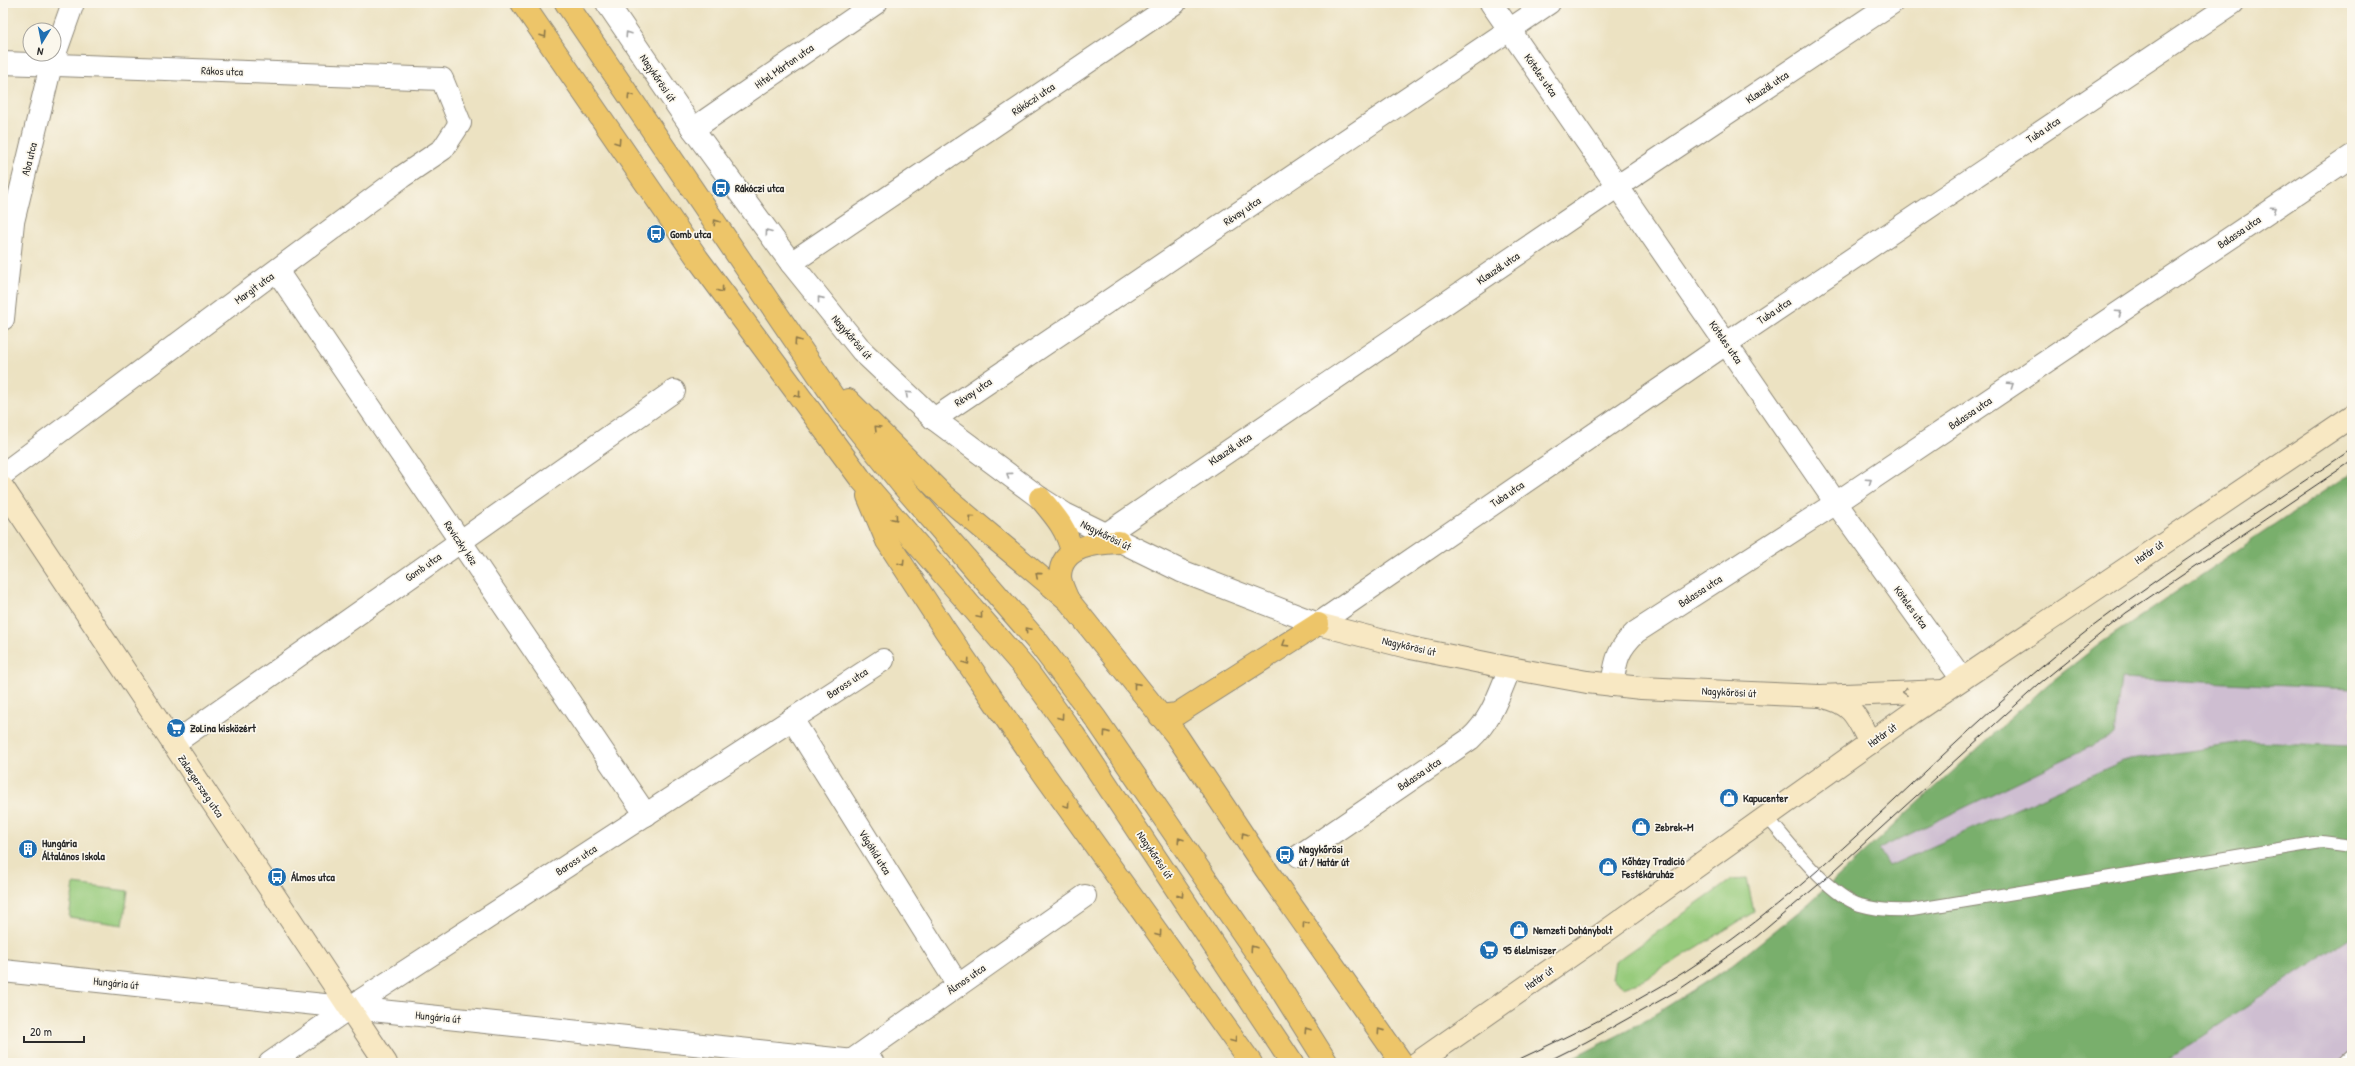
<svg xmlns="http://www.w3.org/2000/svg" width="2355" height="1066" font-family="'Patrick Hand',sans-serif">
	<style>
		.industrial { fill: #cebed1 }
		.green { fill: #97cb7c; stroke: #617b54 }
		.forest { fill: #79af6c; stroke: #526d4c }
		.lines { fill: none; stroke-linecap: round; stroke-linejoin: round }
		.lane-casing { stroke: #8c8676; stroke-width: 14 }
		.street-casing { stroke: #8c8676; stroke-width: 24 }
		.secondary-casing { stroke: #8c8676; stroke-width: 24 }
		.primary-casing { stroke: #8c8676; stroke-width: 24 }
		.lane { stroke: #fff; stroke-width: 12 }
		.street { stroke: #fff; stroke-width: 22 }
		.secondary { stroke: #f8e8c3; stroke-width: 22 }
		.primary { stroke: #edc569; stroke-width: 22 }
		.tram { stroke: #2b2b2b; stroke-width: 1 }
		.oneway { stroke: #a0a0a0 }
		.oneway2 { stroke: #8c784a }
		.oneway3 { stroke: #928a77 }
		.labels { text-anchor: middle; stroke-width: 3.5; stroke-linejoin: round; paint-order: stroke }
		.street-label { font-size: 11px; fill: #2b2b2b; stroke: #fbf7ec }
		.poi-label { font-size: 11px; font-weight: bold; fill: #2b2b2b; stroke: #fbf7ec; text-anchor: start }
	</style>
	<rect width="100%" height="100%" fill="#fbf7ec"/>
	<filter id="ink" filterUnits="userSpaceOnUse"><feTurbulence type="fractalNoise" baseFrequency=".025" numOctaves="2"/><feDisplacementMap in="SourceGraphic" scale="8" xChannelSelector="R" yChannelSelector="G"/><feConvolveMatrix kernelMatrix="1 2 1 2 8 2 1 2 1" color-interpolation-filters="sRGB"/></filter>
	<filter id="wash" filterUnits="userSpaceOnUse"><feTurbulence type="fractalNoise" baseFrequency=".012" numOctaves="4" result="noise"/><feDisplacementMap in="SourceGraphic" scale="16" xChannelSelector="R" yChannelSelector="G"/><feGaussianBlur stdDeviation="0.9" result="paint"/><feColorMatrix in="noise" values="0 0 0 0 0 0 0 0 0 0 0 0 0 0 0 0 0 1.4 0 .05"/><feComposite in="paint" operator="in"/></filter>
	<g filter="url(#wash)">
		<rect width="100%" height="100%" fill="#ece2c2"/>
		<g class="industrial">
			<polygon points="2121,678 2352,689 2352,746 2249,742 2123,761 1889,866 1879,849 2114,735"/>
			<polygon points="2352,936 2352,1063 2162,1063"/>
		</g>
		<g class="green">
			<polygon points="1747,879 1754,912 1644,980 1623,987 1612,978 1615,962 1731,880"/>
			<polygon points="74,884 128,891 123,925 69,917"/>
		</g>
		<polygon class="forest" points="2352,472 2352,689 2121,678 2114,735 1879,849 1889,866 2123,761 2249,742 2352,746 2352,936 2162,1063 1564,1063 1636,1026 1731,966 1808,904 2047,685 2101,643"/>
	</g>
	<g filter="url(#ink)">
		<g class="lines">
			<g class="lane-casing">
				<g id="lane">
					<path d="M1767,817c23,26 60,77 93,88 17,5 34,6 52,5l409,-68 31,4"/>
					<polyline points="2343,1063 2352,1055"/>
				</g>
			</g>
			<g class="street-casing">
				<g id="street">
					<polyline points="607,3 693,129 791,263 862,351 934,419 1040,498 1065,514 1181,571 1318,624 1727,343 2233,3"/>
					<polyline points="1491,3 1836,503 1962,679"/>
					<polyline points="3,63 442,79 460,123 443,149 403,176 3,474"/>
					<polyline points="693,129 876,3"/>
					<polyline points="791,263 1175,3"/>
					<polyline points="277,271 646,815"/>
					<polyline points="3,319 13,222 51,65 73,3"/>
					<polyline points="934,419 1549,3"/>
					<polyline points="1105,535 1618,186 1892,3"/>
					<path d="M1612,685c4,-25 5,-35 24,-53l200,-129 516,-347"/>
					<polyline points="792,719 958,985"/>
					<polyline points="173,744 674,391"/>
					<path d="M1299,856l171,-117c22,-20 29,-45 40,-71"/>
					<polyline points="3,971 873,1063"/>
					<polyline points="270,1063 349,1008 883,660"/>
					<polyline points="848,1063 1085,896"/>
				</g>
			</g>
			<g class="secondary-casing">
				<g id="secondary">
					<polyline points="3,488 386,1063"/>
					<polyline points="1318,624 1411,648 1510,668 1587,682 1641,688 1820,696 1944,691"/>
					<path d="M1824,697c30,7 33,21 46,46"/>
					<polyline points="1417,1063 1609,929 1912,713 2352,416"/>
				</g>
			</g>
			<g class="primary-casing">
				<g id="primary">
					<polyline points="522,3 698,259 860,478 1028,672 1074,735 1292,1063"/>
					<polyline points="566,3 843,411 904,487 1037,641 1096,719 1275,980 1327,1063"/>
					<polyline points="848,400 944,496 1068,600 1177,736 1265,868 1402,1063"/>
					<polyline points="868,496 887,541 945,630 1044,774 1251,1063"/>
					<path d="M1040,498c15,18 27,31 32,54"/>
					<path d="M1068,600c-3,-7 -8,-17 -8,-24 1,-31 37,-33 59,-34"/>
					<polyline points="1160,716 1177,714 1318,624"/>
				</g>
			</g>
			<use href="#lane" class="lane"/>
			<use href="#street" class="street"/>
			<use href="#secondary" class="secondary"/>
			<use href="#primary" class="primary"/>
			<g class="tram">
				<path d="M1511,1063c68,-32 137,-65 199,-108 124,-85 228,-204 345,-299 94,-76 197,-139 297,-207"/>
				<polyline points="1544,1063 1586,1042 1677,991 1756,937 1824,880 2039,684 2126,613 2352,461"/>
			</g>
		</g>
		<defs><path id="oneway-chevron" d="M-2-3.5L2.5 0L-2 3.5" fill="none" stroke-width="1.6" stroke-linecap="round" stroke-linejoin="round"/></defs>
		<g class="oneway">
			<use href="#oneway-chevron" transform="translate(628 34) rotate(-124)"/>
			<use href="#oneway-chevron" transform="translate(2274 209) rotate(-34)"/>
			<use href="#oneway-chevron" transform="translate(768 232) rotate(-126)"/>
			<use href="#oneway-chevron" transform="translate(820 299) rotate(-129)"/>
			<use href="#oneway-chevron" transform="translate(2119 313) rotate(-34)"/>
			<use href="#oneway-chevron" transform="translate(2011 385) rotate(-34)"/>
			<use href="#oneway-chevron" transform="translate(908 394) rotate(-137)"/>
			<use href="#oneway-chevron" transform="translate(1009 475) rotate(-143)"/>
			<use href="#oneway-chevron" transform="translate(1869 481) rotate(-34)"/>
		</g>
		<g class="oneway2">
			<use href="#oneway-chevron" transform="translate(544 35) rotate(56)"/>
			<use href="#oneway-chevron" transform="translate(630 96) rotate(-124)"/>
			<use href="#oneway-chevron" transform="translate(618 142) rotate(56)"/>
			<use href="#oneway-chevron" transform="translate(716 222) rotate(-124)"/>
			<use href="#oneway-chevron" transform="translate(721 290) rotate(53)"/>
			<use href="#oneway-chevron" transform="translate(797 341) rotate(-124)"/>
			<use href="#oneway-chevron" transform="translate(798 395) rotate(53)"/>
			<use href="#oneway-chevron" transform="translate(877 428) rotate(-135)"/>
			<use href="#oneway-chevron" transform="translate(895 518) rotate(49)"/>
			<use href="#oneway-chevron" transform="translate(971 518) rotate(-140)"/>
			<use href="#oneway-chevron" transform="translate(902 563) rotate(57)"/>
			<use href="#oneway-chevron" transform="translate(1038 575) rotate(-139)"/>
			<use href="#oneway-chevron" transform="translate(980 616) rotate(50)"/>
			<use href="#oneway-chevron" transform="translate(1028 630) rotate(-131)"/>
			<use href="#oneway-chevron" transform="translate(1285 644) rotate(148)"/>
			<use href="#oneway-chevron" transform="translate(967 662) rotate(56)"/>
			<use href="#oneway-chevron" transform="translate(1136 685) rotate(-129)"/>
			<use href="#oneway-chevron" transform="translate(1061 717) rotate(54)"/>
			<use href="#oneway-chevron" transform="translate(1106 733) rotate(-125)"/>
			<use href="#oneway-chevron" transform="translate(1067 805) rotate(54)"/>
			<use href="#oneway-chevron" transform="translate(1244 835) rotate(-124)"/>
			<use href="#oneway-chevron" transform="translate(1180 840) rotate(-124)"/>
			<use href="#oneway-chevron" transform="translate(1181 895) rotate(56)"/>
			<use href="#oneway-chevron" transform="translate(1305 924) rotate(-125)"/>
			<use href="#oneway-chevron" transform="translate(1159 934) rotate(54)"/>
			<use href="#oneway-chevron" transform="translate(1253 948) rotate(-124)"/>
			<use href="#oneway-chevron" transform="translate(1307 1030) rotate(-123)"/>
			<use href="#oneway-chevron" transform="translate(1380 1031) rotate(-125)"/>
			<use href="#oneway-chevron" transform="translate(1234 1040) rotate(54)"/>
		</g>
		<use class="oneway3" href="#oneway-chevron" transform="translate(1905 692) rotate(179)"/>
	</g>
	<defs>
		<g id="bus-disc" transform="scale(1)"><circle r="9.5" fill="#1f6fb2" stroke="#fbf7ec"/><path d="M-5-6H5V4H4V6H2V4H-2V6H-4V4H-5ZM-3.5-4V0h7V-4ZM-3.5 1.2v1.5H-2V1.2ZM2 1.2v1.5H3.5V1.2Z" fill="#fff"/></g>
		<g id="supermarket-disc" transform="scale(1)"><circle r="9.5" fill="#1f6fb2" stroke="#fbf7ec"/><path d="M-6-5.5h2.5l.6 2H6L4.5 2H-2.5L-4.4-4H-6ZM-1.5 3.2a1.3 1.3 0 1 0 .1 0ZM3 3.2a1.3 1.3 0 1 0 .1 0Z" fill="#fff"/></g>
		<g id="shop-disc" transform="scale(1)"><circle r="9.5" fill="#1f6fb2" stroke="#fbf7ec"/><path d="M-5-2.5h2.3a2.7 3.5 0 0 1 5.4 0H5L5.5 6h-11ZM-1.5-2.5h3a1.5 2.3 0 0 0-3 0Z" fill="#fff"/></g>
		<g id="building-disc" transform="scale(1)"><circle r="9.5" fill="#1f6fb2" stroke="#fbf7ec"/><path d="M-4-6H4V6H1V3H-1V6H-4ZM-2.5-4.3h1.7v1.8h-1.7ZM.8-4.3h1.7v1.8H.8ZM-2.5-1h1.7V.8h-1.7ZM.8-1h1.7V.8H.8Z" fill="#fff"/></g>
	</defs>
	<g fill-rule="evenodd">
		<use href="#bus-disc" x="721" y="188"/>
		<use href="#bus-disc" x="656" y="234"/>
		<use href="#supermarket-disc" x="176" y="728"/>
		<use href="#shop-disc" x="1729" y="798"/>
		<use href="#shop-disc" x="1641" y="827"/>
		<use href="#building-disc" x="28" y="849"/>
		<use href="#bus-disc" x="1285" y="855"/>
		<use href="#shop-disc" x="1608" y="867"/>
		<use href="#bus-disc" x="277" y="877"/>
		<use href="#shop-disc" x="1519" y="930"/>
		<use href="#supermarket-disc" x="1489" y="950"/>
	</g>
	<g class="labels">
		<g class="street-label">
			<text transform="translate(784 66) rotate(-35)" y="4">Hitel Márton utca</text>
			<text transform="translate(222 71) rotate(2)" y="4">Rákos utca</text>
			<text transform="translate(1541 75) rotate(55)" y="4">Köteles utca</text>
			<text transform="translate(658 78) rotate(56)" y="4">Nagykőrösi út</text>
			<text transform="translate(1767 87) rotate(-34)" y="4">Klauzál utca</text>
			<text transform="translate(1033 99) rotate(-34)" y="4">Rákóczi utca</text>
			<text transform="translate(2043 130) rotate(-34)" y="4">Tuba utca</text>
			<text transform="translate(29 159) rotate(-76)" y="4">Aba utca</text>
			<text transform="translate(1242 211) rotate(-34)" y="4">Révay utca</text>
			<text transform="translate(2239 232) rotate(-34)" y="4">Balassa utca</text>
			<text transform="translate(1498 268) rotate(-34)" y="4">Klauzál utca</text>
			<text transform="translate(254 288) rotate(-36)" y="4">Margit utca</text>
			<text transform="translate(1774 311) rotate(-34)" y="4">Tuba utca</text>
			<text transform="translate(852 337) rotate(49)" y="4">Nagykőrösi út</text>
			<text transform="translate(1726 342) rotate(55)" y="4">Köteles utca</text>
			<text transform="translate(973 392) rotate(-34)" y="4">Révay utca</text>
			<text transform="translate(1970 413) rotate(-34)" y="4">Balassa utca</text>
			<text transform="translate(1230 449) rotate(-34)" y="4">Klauzál utca</text>
			<text transform="translate(1507 494) rotate(-34)" y="4">Tuba utca</text>
			<text transform="translate(1106 535) rotate(27)" y="4">Nagykőrösi út</text>
			<text transform="translate(461 543) rotate(56)" y="4">Reviczky köz</text>
			<text transform="translate(2149 552) rotate(-34)" y="4">Határ út</text>
			<text transform="translate(423 567) rotate(-35)" y="4">Gomb utca</text>
			<text transform="translate(1700 591) rotate(-33)" y="4">Balassa utca</text>
			<text transform="translate(1911 607) rotate(54)" y="4">Köteles utca</text>
			<text transform="translate(1409 646) rotate(13)" y="4">Nagykőrösi út</text>
			<text transform="translate(847 683) rotate(-33)" y="4">Baross utca</text>
			<text transform="translate(1729 692) rotate(3)" y="4">Nagykőrösi út</text>
			<text transform="translate(1882 735) rotate(-36)" y="4">Határ út</text>
			<text transform="translate(1419 774) rotate(-34)" y="4">Balassa utca</text>
			<text transform="translate(201 786) rotate(56)" y="4">Zalaegerszeg utca</text>
			<text transform="translate(875 852) rotate(58)" y="4">Vágóhíd utca</text>
			<text transform="translate(1155 855) rotate(56)" y="4">Nagykőrösi út</text>
			<text transform="translate(576 860) rotate(-33)" y="4">Baross utca</text>
			<text transform="translate(1539 978) rotate(-35)" y="4">Határ út</text>
			<text transform="translate(966 979) rotate(-35)" y="4">Álmos utca</text>
			<text transform="translate(116 983) rotate(6)" y="4">Hungária út</text>
			<text transform="translate(438 1017) rotate(6)" y="4">Hungária út</text>
		</g>
		<g class="poi-label">
			<text x="735" y="192">Rákóczi utca</text>
			<text x="670" y="238">Gomb utca</text>
			<text x="190" y="732">ZoLina kisközért</text>
			<text x="1743" y="802">Kapucenter</text>
			<text x="1655" y="831">Zebrek-M</text>
			<text x="42" y="847">Hungária<tspan x="42" dy="13">Általános Iskola</tspan></text>
			<text x="1299" y="853">Nagykőrösi<tspan x="1299" dy="13">út / Határ út</tspan></text>
			<text x="1622" y="865">Kőházy Tradíció<tspan x="1622" dy="13">Festékáruház</tspan></text>
			<text x="291" y="881">Álmos utca</text>
			<text x="1533" y="934">Nemzeti Dohánybolt</text>
			<text x="1503" y="954">95 élelmiszer</text>
		</g>
	</g>
	<rect width="2355" height="1066" fill="none" stroke="#fbf7ec" stroke-width="16"/>
	<g transform="translate(42 42) rotate(190)"><circle r="19" fill="#fbf7ec" stroke="#a8a59f"/>
	<path d="M0-3L7 15L0 10L-7 15Z" fill="#1f6fb2"/>
	<text y="-6" font-size="11" font-weight="bold" text-anchor="middle" fill="#2b2b2b">N</text>
	</g>
	<path d="M24 1036v6h60v-6" fill="none" stroke="#2b2b2b" stroke-width="2"/>
	<text x="30" y="1036" font-size="12" fill="#2b2b2b" stroke="#fbf7ec" stroke-width="3" paint-order="stroke">20 m</text>
</svg>
